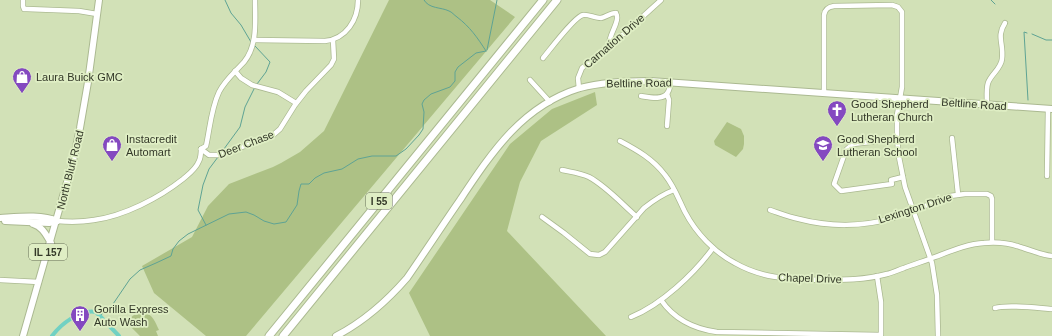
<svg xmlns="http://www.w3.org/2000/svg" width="1052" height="336" font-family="Helvetica,sans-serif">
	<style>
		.green { fill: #adc185 }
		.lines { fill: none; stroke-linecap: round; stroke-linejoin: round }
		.stream { stroke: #5ea394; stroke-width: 1 }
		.canal { stroke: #71d1c3; stroke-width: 4 }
		.minor-casing { stroke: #abb991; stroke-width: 6 }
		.major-casing { stroke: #abb991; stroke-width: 8 }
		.highway-casing { stroke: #abb991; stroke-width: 9 }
		.minor { stroke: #fff; stroke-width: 4.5 }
		.major { stroke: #fff; stroke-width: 6 }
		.highway { stroke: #fff; stroke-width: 7 }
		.labels { text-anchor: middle; stroke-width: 3.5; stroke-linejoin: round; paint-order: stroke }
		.shield { fill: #dfeec4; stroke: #676f57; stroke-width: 1 }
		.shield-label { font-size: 10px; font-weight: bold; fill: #333828 }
		.street-label { font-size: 11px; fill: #333828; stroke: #dfeec4 }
		.poi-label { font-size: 11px; fill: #333828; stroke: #dfeec4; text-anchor: start }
	</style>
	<rect width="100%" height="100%" fill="#d2e1b7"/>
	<g class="green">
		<polygon points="389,0 490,0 515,17 246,336 206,336 154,293 142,266 192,237 208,206 229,184 273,167 281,163 300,152 324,131"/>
		<polygon points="595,92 597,105 541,141 520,182 507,231 606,336 430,336 409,293 510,144 552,109"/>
		<polygon points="727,122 741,129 744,136 744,144 743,149 736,157 715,145 714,141"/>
		<path d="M143,312c10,2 12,10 16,18l-3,1 2,5h-18l-11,-11c-1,-9 6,-11 14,-13z"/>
	</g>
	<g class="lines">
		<g class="stream">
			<polyline points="225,0 231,13 241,25 251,42"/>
			<path d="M424,0c5,9 17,7 25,11 3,1 5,4 8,6 13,10 20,20 29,34"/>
			<polyline points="991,0 995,4"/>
			<polyline points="1027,33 1024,32 1028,100"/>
			<polyline points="1032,34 1046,40 1052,40"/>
			<polyline points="255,46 270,62 266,72 257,84"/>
			<polyline points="487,50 497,0"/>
			<polyline points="221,153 240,127 245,107 255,87"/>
			<polyline points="206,225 198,210 203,185 209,169 218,157"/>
			<polyline points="101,315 113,304 130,279 140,270 156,263 171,256 173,249 179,241 188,234 229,214 246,212 254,215 264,221 274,224 286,222 297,205 299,191 301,184 309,184 315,178 324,173 342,169 358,159 372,156 396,156 406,149 419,135 423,129 424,112 422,104 424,100 431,94 450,87 455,81 455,72 458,67 476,53 486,51"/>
		</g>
		<path class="canal" d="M52,336c9,-12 28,-27 44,-24l23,24"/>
		<g class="minor-casing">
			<g id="minor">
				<polyline points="23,0 23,6 24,9 27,9 79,11 97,14"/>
				<path d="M254,40l71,1c21,-2 33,-21 33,-41"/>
				<path d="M543,58c6,-7 32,-42 40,-43 5,-1 12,3 18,3 5,-1 9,-5 15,-5 0,1 1,2 1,3 2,7 -9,20 -8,30"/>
				<polyline points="235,71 241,78 252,85 278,92 296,103"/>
				<polyline points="530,80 550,102"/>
				<polyline points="579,89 578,78 582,68 618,39 661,0"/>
				<path d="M824,93v-78c1,-6 4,-8 10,-9l58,-1 6,2 4,5v75l-5,28v24l2,18 6,30 27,76 5,32 1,41"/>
				<polyline points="667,94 669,100 667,126"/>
				<path d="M641,96c7,1 23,5 27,-4 2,-3 2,-7 2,-10"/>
				<path d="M987,105c0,-7 -1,-16 1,-22 3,-9 13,-14 14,-24 2,-16 -6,-22 3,-36"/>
				<polyline points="952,138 958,194"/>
				<polyline points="897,139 853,144 846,150 834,184 841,191 892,184 891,180 903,177"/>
				<path d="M620,141c17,9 33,18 45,34 9,11 14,25 20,37 11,21 29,40 50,51 28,16 55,16 85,17 22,0 45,0 67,-6 5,-1 11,-4 17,-6 10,-4 21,-7 31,-11 16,-6 32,-13 49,-14 12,-1 25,0 36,4 11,3 21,8 32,9"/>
				<polyline points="201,149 209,155 220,155 272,136 280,129 295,105 306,91 331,65 334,59 333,40"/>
				<path d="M201,149l5,-3c4,-18 5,-37 13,-54 6,-12 16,-20 25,-30 14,-17 11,-42 11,-62"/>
				<path d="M562,170c9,2 18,3 27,7 17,9 33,27 48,40"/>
				<polyline points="1047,176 1048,109"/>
				<path d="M770,210c9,3 19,7 29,9 30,8 64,8 94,-1 19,-6 38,-15 57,-22l15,-2h22l4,2 1,3v43"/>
				<path d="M542,217l22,16 26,21 9,1 6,-3 39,-44c10,-8 19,-14 30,-18"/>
				<path d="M57,221c12,1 25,1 37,-1 30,-4 65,-22 89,-41 6,-5 13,-10 16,-18 2,-4 2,-8 2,-12"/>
				<polyline points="0,280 39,282"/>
				<path d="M661,300c13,19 34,29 56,32l164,3v-33l-4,-26"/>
				<path d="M995,308c13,-4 43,0 57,1"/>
				<path d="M631,317c30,-12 63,-43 82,-69"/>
			</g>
		</g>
		<g class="major-casing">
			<g id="major">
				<path d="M0,218c17,-1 42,-4 57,3"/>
				<polyline points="5,221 49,223 57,221"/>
				<path d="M33,224c10,3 13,11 18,19"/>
				<polyline points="23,336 73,161 80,128 88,82 99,0"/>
				<path d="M336,336c27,-14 51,-35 71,-58 18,-26 35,-52 53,-78 32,-48 62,-94 120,-112 23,-6 46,-7 70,-7l402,28"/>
			</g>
		</g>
		<g class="highway-casing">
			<g id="highway">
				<polyline points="269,336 543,0"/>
				<polyline points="283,336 557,0"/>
			</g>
		</g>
		<use href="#minor" class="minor"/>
		<use href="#major" class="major"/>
		<use href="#highway" class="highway"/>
	</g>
	<defs>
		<g id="shop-pin" transform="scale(1)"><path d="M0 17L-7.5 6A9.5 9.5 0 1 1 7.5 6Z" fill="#8449c0" stroke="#dfeec4"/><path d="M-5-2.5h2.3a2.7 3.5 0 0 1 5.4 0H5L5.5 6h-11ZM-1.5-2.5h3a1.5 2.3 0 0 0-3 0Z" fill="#fff"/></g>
		<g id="church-pin" transform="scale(1)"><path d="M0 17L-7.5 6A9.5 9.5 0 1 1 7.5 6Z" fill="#8449c0" stroke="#dfeec4"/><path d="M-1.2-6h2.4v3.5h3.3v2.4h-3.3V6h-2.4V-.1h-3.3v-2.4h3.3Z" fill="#fff"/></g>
		<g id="school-pin" transform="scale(1)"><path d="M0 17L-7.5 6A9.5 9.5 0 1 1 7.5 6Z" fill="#8449c0" stroke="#dfeec4"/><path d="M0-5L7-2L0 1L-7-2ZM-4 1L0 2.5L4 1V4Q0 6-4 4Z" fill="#fff"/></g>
		<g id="building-pin" transform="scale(1)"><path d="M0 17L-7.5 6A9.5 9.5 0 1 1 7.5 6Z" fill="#8449c0" stroke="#dfeec4"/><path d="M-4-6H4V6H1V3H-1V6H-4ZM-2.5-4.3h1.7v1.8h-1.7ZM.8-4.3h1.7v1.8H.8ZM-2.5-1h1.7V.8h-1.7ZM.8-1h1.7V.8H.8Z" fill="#fff"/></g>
	</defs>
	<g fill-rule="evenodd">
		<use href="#shop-pin" x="22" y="77"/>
		<use href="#church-pin" x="837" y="110"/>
		<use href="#shop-pin" x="112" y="145"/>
		<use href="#school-pin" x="823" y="145"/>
		<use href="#building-pin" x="80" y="315"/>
	</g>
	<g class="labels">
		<g class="shield">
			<rect x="366" y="193" width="26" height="16" rx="3"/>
			<rect x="29" y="244" width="38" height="16" rx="3"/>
		</g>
		<g class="shield-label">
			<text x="379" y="205">I 55</text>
			<text x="48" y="256">IL 157</text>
		</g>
		<g class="street-label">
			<text transform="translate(614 41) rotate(-41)" y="4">Carnation Drive</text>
			<text transform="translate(639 83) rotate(-1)" y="4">Beltline Road</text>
			<text transform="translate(974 104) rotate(4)" y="4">Beltline Road</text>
			<text transform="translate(246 144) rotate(-21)" y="4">Deer Chase</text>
			<text transform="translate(70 170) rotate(-76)" y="4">North Bluff Road</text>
			<text transform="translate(915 208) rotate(-18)" y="4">Lexington Drive</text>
			<text transform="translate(810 278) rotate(2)" y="4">Chapel Drive</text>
		</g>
		<g class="poi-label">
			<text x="36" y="81">Laura Buick GMC</text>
			<text x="851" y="108">Good Shepherd<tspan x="851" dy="13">Lutheran Church</tspan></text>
			<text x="126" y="143">Instacredit<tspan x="126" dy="13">Automart</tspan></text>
			<text x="837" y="143">Good Shepherd<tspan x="837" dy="13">Lutheran School</tspan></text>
			<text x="94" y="313">Gorilla Express<tspan x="94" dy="13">Auto Wash</tspan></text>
		</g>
	</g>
</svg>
